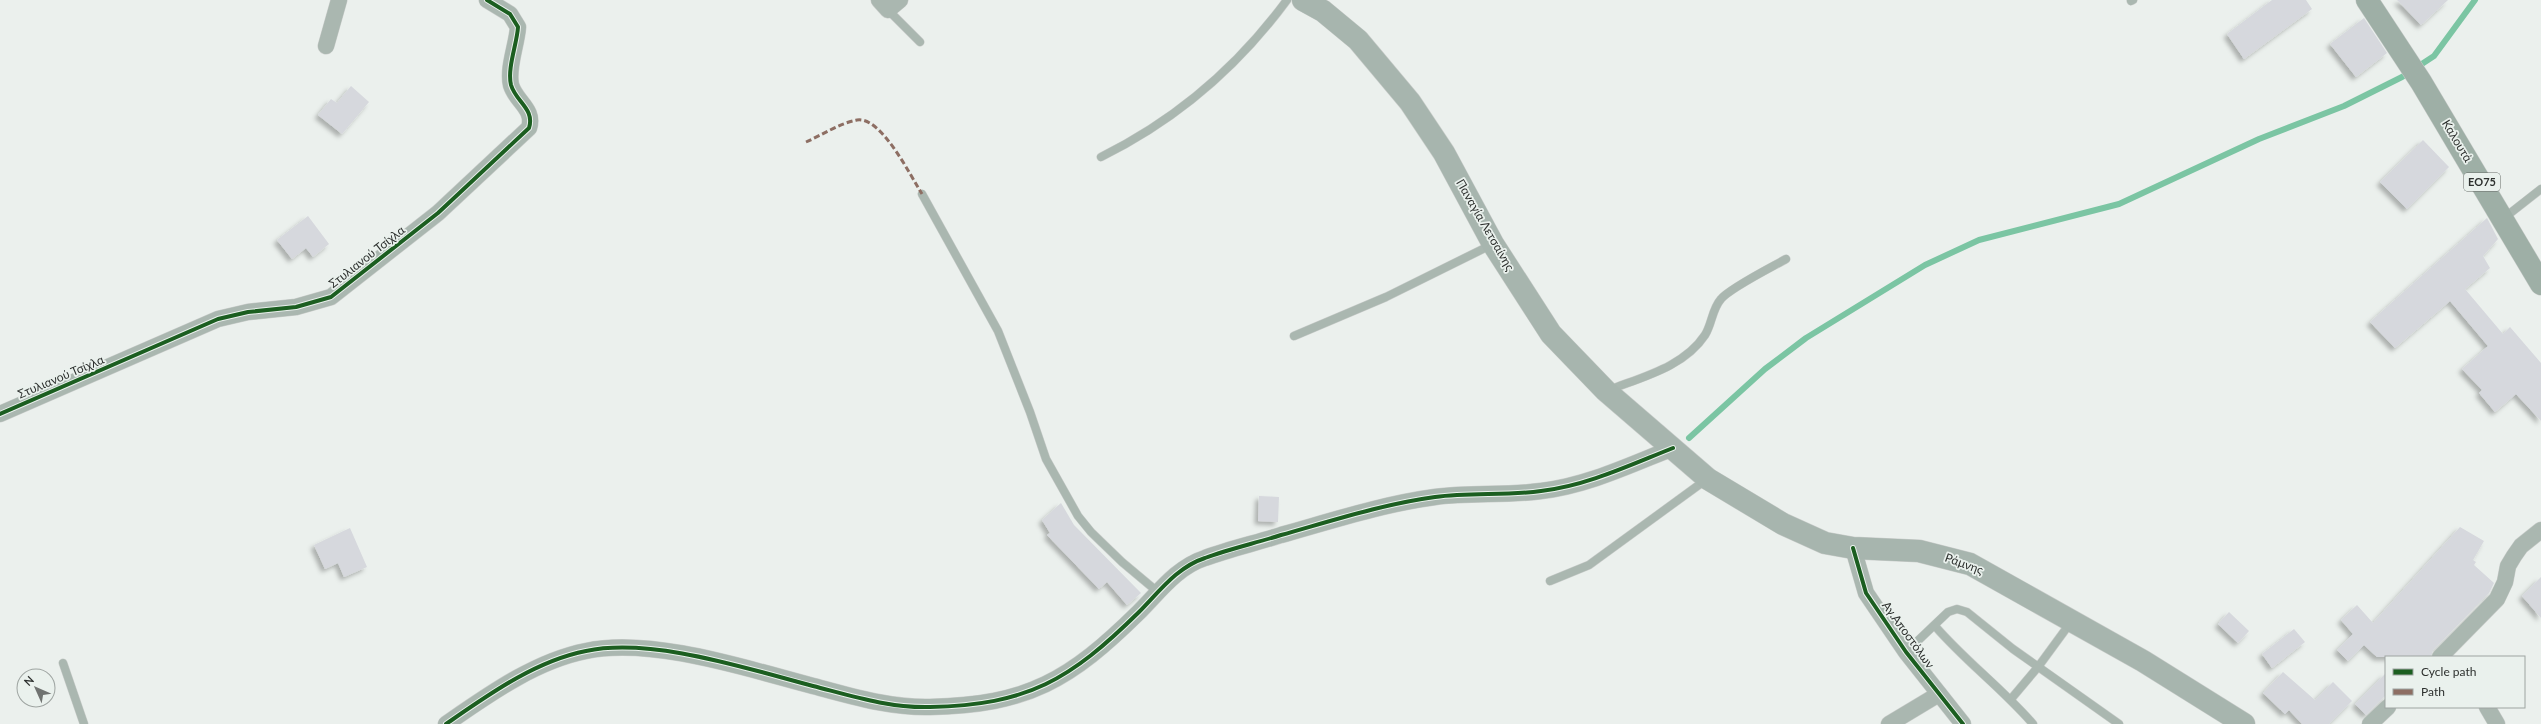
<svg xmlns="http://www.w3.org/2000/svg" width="2541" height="724" font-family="Lato,sans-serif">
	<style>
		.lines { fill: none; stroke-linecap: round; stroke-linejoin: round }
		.stream { stroke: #7bc5a3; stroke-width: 6 }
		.building { fill: #d6d8dd; filter: url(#shadow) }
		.lane-casing { stroke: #cacdcb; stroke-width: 9 }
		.street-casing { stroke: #cacdcb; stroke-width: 17 }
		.secondary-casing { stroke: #cacdcb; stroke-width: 23 }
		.primary-casing { stroke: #cacdcb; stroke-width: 23 }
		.lane { stroke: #aab7b0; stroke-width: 8 }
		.street { stroke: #aab7b0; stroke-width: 16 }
		.secondary { stroke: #a7b5ae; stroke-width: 22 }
		.primary { stroke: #9eafa6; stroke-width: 22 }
		.quiet { stroke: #8d6e63; stroke-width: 3; stroke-dasharray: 6 3; stroke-linecap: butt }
		.cycleway-casing { stroke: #eaf1ed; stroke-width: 6 }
		.cycleway { stroke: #1b5e20; stroke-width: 4 }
		.labels { text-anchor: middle; stroke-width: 3.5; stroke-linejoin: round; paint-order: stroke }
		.shield { fill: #eaf1ed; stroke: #666a67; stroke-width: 1 }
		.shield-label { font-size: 11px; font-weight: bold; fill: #2d302e }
		.street-label { font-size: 12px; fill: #2d302e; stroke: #eaf1ed }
	</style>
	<defs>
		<filter id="shadow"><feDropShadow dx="-3.5" dy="3.5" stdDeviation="2" flood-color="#0004"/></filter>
	</defs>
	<rect width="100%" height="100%" fill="#ebf0ed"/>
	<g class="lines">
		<polyline class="stream" points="1689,438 1765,369 1806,338 1925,265 1979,240 2119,204 2259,139 2344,106 2402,77 2434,56 2475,0"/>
	</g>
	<g class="building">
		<polygon points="2272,0 2306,0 2312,9 2244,59 2227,34"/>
		<polygon points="2397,0 2448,0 2421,25"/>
		<polygon points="2364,18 2387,53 2356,77 2330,44"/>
		<polygon points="351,86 369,102 342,134 318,115 331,99 337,103"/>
		<polygon points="2423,140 2449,167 2407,209 2380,182"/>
		<polygon points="308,216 329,244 313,257 306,248 292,259 277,240"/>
		<polygon points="2487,218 2498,239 2483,256 2490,268 2465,289 2503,334 2510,327 2541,363 2541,421 2516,394 2495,412 2479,393 2482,390 2462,369 2488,346 2450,301 2395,348 2370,322"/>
		<polygon points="1259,496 1279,497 1278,522 1258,521"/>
		<polygon points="1061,503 1074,525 1141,593 1127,605 1107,582 1099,589 1047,535 1050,533 1042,520"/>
		<polygon points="2460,527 2484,541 2473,560 2476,562 2474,565 2494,583 2489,593 2433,650 2431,657 2377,657 2364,645 2348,661 2337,650 2353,634 2341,620 2357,605 2373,623"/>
		<polygon points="350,528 367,567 344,577 338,563 325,569 314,545"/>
		<polygon points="2541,577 2541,618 2522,596"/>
		<polygon points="2229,612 2249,631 2238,643 2218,624"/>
		<polygon points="2294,629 2305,642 2272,668 2262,654"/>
		<polygon points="2283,672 2315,700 2333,682 2352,701 2329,724 2302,724 2289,710 2285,714 2263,693"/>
		<polygon points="2386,673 2386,695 2366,715 2355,704"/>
	</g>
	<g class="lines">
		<g class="lane-casing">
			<g id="lane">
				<polyline points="2131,1 2133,0"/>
				<polyline points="888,10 920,42"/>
				<path d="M1101,157c75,-37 136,-89 186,-157"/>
				<polyline points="922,194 998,331 1030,412 1046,459 1078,516 1091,532 1122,562 1159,593"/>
				<polyline points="2504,218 2541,189"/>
				<polyline points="1294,336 1386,297 1493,244"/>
				<path d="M1609,390c33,-13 75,-23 96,-55 7,-11 7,-26 16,-36 9,-11 51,-32 65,-40"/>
				<polyline points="1550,581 1589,565 1707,479"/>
				<path d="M1935,626c30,35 67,62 98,98"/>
				<polyline points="1906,652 1948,612 1957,609 1967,612 2013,649 2119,724"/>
				<polyline points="63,663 84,724"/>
				<polyline points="2011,699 2038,667 2071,622"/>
			</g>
		</g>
		<g class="street-casing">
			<g id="street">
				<polyline points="879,0 888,10 900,0"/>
				<polyline points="326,46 339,0"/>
				<path d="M0,414l218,-95 30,-7 48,-5 35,-10 107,-84 91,-85c6,-19 -13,-26 -18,-43 -4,-17 6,-41 7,-58l-8,-13 -23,-14"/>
				<polyline points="1853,548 1866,593 1906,652 1963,724"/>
				<polyline points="2440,657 2497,599 2505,582 2508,566 2514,556 2521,546 2541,530"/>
				<polyline points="2487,707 2497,724"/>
				<path d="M446,724c42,-29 89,-63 140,-73 66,-14 162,18 227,35 39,10 76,22 117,21 98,-2 140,-27 209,-95 20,-20 38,-45 66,-54 24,-9 51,-15 76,-23 50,-14 102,-31 154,-38 35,-5 71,-1 106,-6 45,-5 89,-26 132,-43"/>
				<polyline points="1889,724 1939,694"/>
				<polyline points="2370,724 2388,707"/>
			</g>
		</g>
		<g class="secondary-casing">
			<polyline id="secondary" points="1303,0 1323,11 1358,40 1410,102 1444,153 1493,244 1551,334 1606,391 1708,479 1783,524 1825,543 1853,548 1919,551 1970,564 2143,661 2244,724"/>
		</g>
		<g class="primary-casing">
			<polyline id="primary" points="2367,0 2421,82 2541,284"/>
		</g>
		<use href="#lane" class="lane"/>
		<use href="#street" class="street"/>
		<use href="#secondary" class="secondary"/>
		<use href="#primary" class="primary"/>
		<path class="quiet" d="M806,142c16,-7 34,-19 51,-22 24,-4 53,55 65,74"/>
		<g class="cycleway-casing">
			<g id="cycleway">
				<path d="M0,414l218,-95 30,-7 48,-5 35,-10 107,-84 91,-85c6,-19 -13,-26 -18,-43 -4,-17 6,-41 7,-58l-8,-13 -23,-14"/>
				<polyline points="1853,548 1866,593 1906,652 1963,724"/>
				<path d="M446,724c42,-29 89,-63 140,-73 66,-14 162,18 227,35 39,10 76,22 117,21 98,-2 140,-27 209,-95 20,-20 38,-45 66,-54 24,-9 51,-15 76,-23 50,-14 102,-31 154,-38 35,-5 71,-1 106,-6 45,-5 89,-26 132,-43"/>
			</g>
		</g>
		<use href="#cycleway" class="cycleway"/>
	</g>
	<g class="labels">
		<rect class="shield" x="2464" y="173" width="36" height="18" rx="3"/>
		<g class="shield-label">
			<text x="2482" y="186">ΕΟ75</text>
		</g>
		<g class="street-label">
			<text transform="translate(2457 141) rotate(59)" y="4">Καλουτά</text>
			<text transform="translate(1485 225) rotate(60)" y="4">Παναγία Λετσαίνης</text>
			<text transform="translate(367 257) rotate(-38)" y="4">Στυλιανού Τσίχλα</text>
			<text transform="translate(61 377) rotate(-23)" y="4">Στυλιανού Τσίχλα</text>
			<text transform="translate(1964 564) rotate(20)" y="4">Ράμνης</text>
			<text transform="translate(1908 635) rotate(54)" y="4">Αγ.Αποστόλων</text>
		</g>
	</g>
	<rect x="2385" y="656" width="140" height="52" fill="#eaf1ed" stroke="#9ea4a1"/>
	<rect x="2393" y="669" width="20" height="6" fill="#1b5e20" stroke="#9ea4a1"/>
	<text x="2421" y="676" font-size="12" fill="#2d302e">Cycle path</text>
	<rect x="2393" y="689" width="20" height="6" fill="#8d6e63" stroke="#9ea4a1"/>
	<text x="2421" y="696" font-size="12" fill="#2d302e">Path</text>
	<g transform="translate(36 688) rotate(315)"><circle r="19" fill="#eaf1ed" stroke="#9ea4a1"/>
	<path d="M0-3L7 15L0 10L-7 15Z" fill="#707371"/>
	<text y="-6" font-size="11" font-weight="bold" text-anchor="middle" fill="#2d302e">N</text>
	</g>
</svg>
